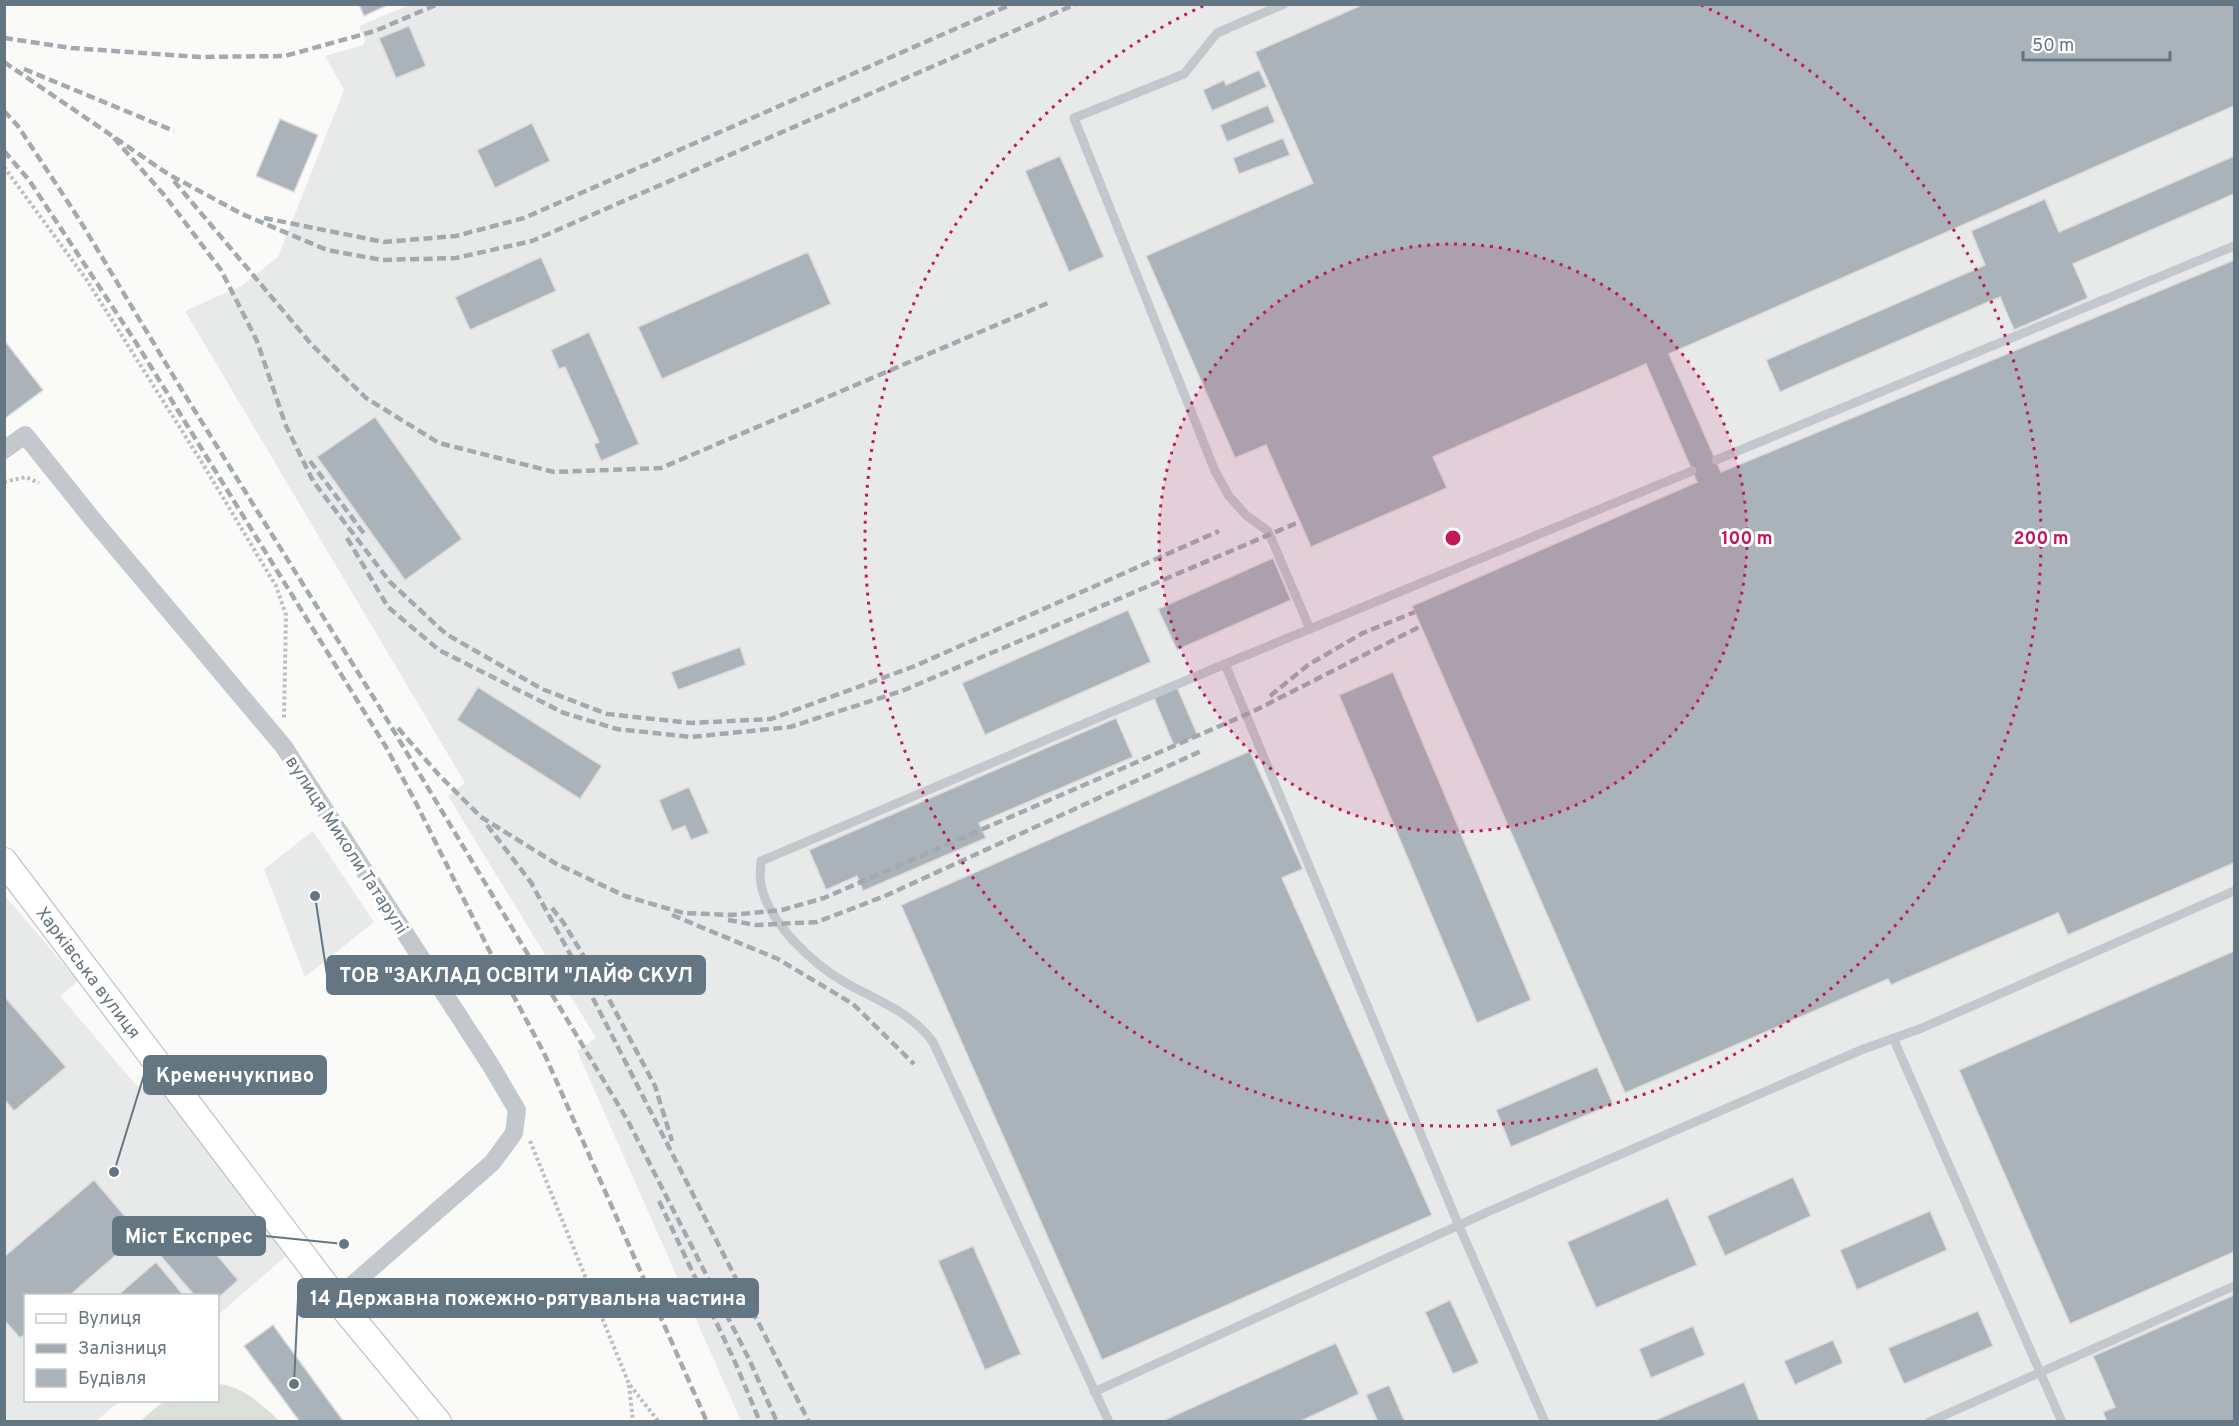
<svg xmlns="http://www.w3.org/2000/svg" width="2239" height="1426" font-family="Overpass,sans-serif">
	<style>
		.built { fill: #e8e9e9 }
		.green { fill: #dadfd7 }
		.building { fill: #aab3b9; stroke: #dcdcda; stroke-width: 1.5 }
		.lines { fill: none; stroke-linecap: round; stroke-linejoin: round }
		.secondary-casing { stroke: #b3babf; stroke-width: 28 }
		.path { stroke: #bbbfc2; stroke-width: 4; stroke-dasharray: 3 3; stroke-linecap: butt }
		.lane { stroke: #c3c8cc; stroke-width: 9 }
		.street { stroke: #c3c8cc; stroke-width: 18 }
		.secondary { stroke: #fff; stroke-width: 26 }
		.rail { stroke: #a2aab0; stroke-width: 4.5; stroke-dasharray: 9 4.5; stroke-linecap: butt }
		.ring { fill: none; stroke: #c2185b; stroke-width: 3; stroke-dasharray: 3 6 }
		.labels { text-anchor: middle; stroke-width: 6; stroke-linejoin: round; paint-order: stroke }
		.street-label { font-size: 18px; fill: #657683; stroke: #fff }
		.centre { fill: #c2185b; stroke: #fff; stroke-width: 3 }
		.ring-label { font-size: 18px; text-anchor: middle; font-weight: bold; fill: #c2185b; stroke: #fff; stroke-width: 6; stroke-linejoin: round; paint-order: stroke }
		.leader { fill: none; stroke: #657683; stroke-width: 2 }
		.callout-dot { fill: #657683; stroke: #fff; stroke-width: 2 }
		.callout { fill: #657683; stroke: #657683; stroke-width: 2 }
		.callout-label { font-size: 20px; text-anchor: middle; font-weight: bold; fill: #fff }
	</style>
	<rect width="100%" height="100%" fill="#fafaf8"/>
	<g class="built">
		<polygon points="409,5 2234,5 2234,1421 741,1421 577,1051 596,1038 448,796 465,783 185,311 241,286 278,257 344,90 325,56 363,45 365,41 359,26"/>
		<polygon points="313,831 374,922 305,977 264,869"/>
		<polygon points="4,895 78,981 60,996 136,1085 160,1089 286,1256 218,1315 218,1296 26,1296 26,1400 120,1401 96,1421 5,1421"/>
	</g>
	<path class="green" d="M218,1384c23,1 46,22 61,37h-139l24,-20 54,-1z"/>
	<g class="building">
		<polygon points="359,4 390,4 364,16"/>
		<polygon points="1364,4 2234,4 2234,106 1669,354 1721,472 2234,260 2234,863 2068,935 2058,913 1891,985 1888,979 1625,1093 1412,606 1697,482 1646,364 1433,457 1447,488 1311,547 1266,445 1235,458 1146,256 1313,183 1255,52"/>
		<polygon points="409,26 426,66 396,78 379,38"/>
		<polygon points="1259,70 1267,87 1212,111 1203,90 1224,80 1226,85"/>
		<polygon points="1268,105 1275,122 1227,142 1220,125"/>
		<polygon points="280,119 318,135 294,192 256,176"/>
		<polygon points="532,123 550,161 495,188 477,150"/>
		<polygon points="1283,138 1290,155 1239,174 1233,158"/>
		<polygon points="1060,156 1104,257 1069,272 1025,171"/>
		<polygon points="2234,156 2234,194 2073,264 2088,298 2014,330 2000,297 1780,392 1766,360 1985,265 1971,231 2045,199 2059,232"/>
		<polygon points="808,252 831,304 662,379 638,327"/>
		<polygon points="541,257 556,291 470,330 455,297"/>
		<polygon points="589,332 639,444 601,461 594,444 599,442 565,367 559,369 551,350"/>
		<polygon points="4,340 43,390 4,419"/>
		<polygon points="375,417 462,539 405,580 317,457"/>
		<polygon points="1273,558 1291,600 1177,650 1158,609"/>
		<polygon points="1128,610 1151,662 985,735 962,683"/>
		<polygon points="740,647 746,665 678,690 671,672"/>
		<polygon points="1393,672 1531,1000 1477,1023 1339,695"/>
		<polygon points="478,687 602,766 580,799 457,720"/>
		<polygon points="1177,687 1198,736 1174,746 1154,698"/>
		<polygon points="1116,718 1133,757 979,823 986,838 863,891 857,876 826,890 809,850"/>
		<polygon points="1250,751 1303,869 1282,878 1432,1215 1102,1360 901,905"/>
		<polygon points="689,787 709,833 691,840 685,826 672,831 659,800"/>
		<polygon points="2234,951 2234,1252 2070,1324 1959,1070"/>
		<polygon points="4,996 66,1067 14,1111 4,1099"/>
		<polygon points="1597,1067 1613,1104 1511,1147 1496,1110"/>
		<polygon points="1793,1177 1811,1216 1725,1256 1707,1216"/>
		<polygon points="94,1180 140,1234 69,1296 26,1296 26,1333 20,1338 4,1320 4,1257"/>
		<polygon points="1668,1198 1697,1265 1596,1308 1567,1242"/>
		<polygon points="1930,1211 1947,1250 1857,1290 1840,1250"/>
		<polygon points="187,1220 238,1280 218,1298 218,1296 195,1296 154,1248"/>
		<polygon points="973,1246 1021,1354 985,1370 938,1261"/>
		<polygon points="156,1262 184,1296 117,1296"/>
		<polygon points="2234,1295 2234,1422 2107,1422 2103,1412 2115,1407 2093,1356"/>
		<polygon points="1450,1300 1479,1363 1453,1374 1425,1312"/>
		<polygon points="1978,1311 1993,1346 1904,1384 1888,1348"/>
		<polygon points="273,1325 344,1422 300,1422 244,1346"/>
		<polygon points="1693,1326 1705,1355 1651,1378 1639,1349"/>
		<polygon points="1833,1340 1843,1363 1795,1385 1784,1361"/>
		<polygon points="1336,1343 1359,1394 1299,1422 1160,1422"/>
		<polygon points="1744,1382 1760,1422 1651,1422"/>
		<polygon points="1389,1385 1405,1422 1378,1422 1366,1395"/>
	</g>
	<g class="lines">
		<g class="secondary-casing">
			<g id="secondary">
				<path id="s1" d="M4,861l332,438 102,123"/>
			</g>
		</g>
		<g class="path">
			<polyline points="4,167 86,279 201,461 276,586 286,615 284,719"/>
			<polyline points="4,482 26,477 39,483"/>
			<polyline points="530,1141 629,1384 659,1422"/>
			<polyline points="629,1385 633,1422"/>
		</g>
		<g class="lane">
			<polyline points="1284,4 1217,33 1184,74 1074,118 1215,471 1229,496 1246,515 1268,531 1310,629"/>
			<polyline points="1716,460 2234,246"/>
			<polyline points="1225,664 1459,1226 1545,1422"/>
			<polyline points="1893,1038 2062,1422"/>
			<polyline points="1094,1392 1492,1210 1861,1050 1922,1028 2234,891"/>
			<path d="M1109,1422l-176,-380c-22,-30 -55,-41 -87,-59 -32,-18 -78,-60 -85,-99 -2,-7 0,-16 0,-23l464,-197 467,-193"/>
			<polyline points="1929,1422 2234,1286"/>
		</g>
		<polyline class="street" points="4,450 25,435 94,521 284,747 490,1064 517,1110 514,1133 492,1163 336,1299"/>
		<use href="#secondary" class="secondary"/>
		<g class="rail">
			<polyline points="4,38 71,48 200,57 285,56 375,31 438,4"/>
			<polyline points="4,62 168,174 242,214 327,250 382,260 456,258 532,241 1076,4"/>
			<polyline points="24,69 174,131"/>
			<polyline points="4,111 18,126 79,219 180,387 377,703 628,1121 749,1359 777,1422"/>
			<polyline points="114,138 165,196 221,270 257,341 286,426 313,481 390,582 446,634 542,689 607,714 691,723 771,719 915,666 1219,531"/>
			<polyline points="4,151 29,180 135,341 386,747 415,801 489,950 544,1053 707,1422"/>
			<polyline points="174,181 312,345 366,398 439,443 554,472 661,468 1048,303"/>
			<polyline points="264,218 384,242 456,236 524,218 1012,4"/>
			<polyline points="310,461 365,535"/>
			<polyline points="347,538 388,607 439,650 564,713 617,729 691,737 790,727 902,691 1299,522"/>
			<polyline points="1270,696 1308,665 1363,633 1415,612"/>
			<polyline points="398,728 439,775 481,817 555,863 625,896 683,913 731,915 782,910 824,898 1252,712 1421,626"/>
			<polyline points="487,825 533,885"/>
			<polyline points="529,879 576,965 809,1422"/>
			<polyline points="552,908 563,922 602,986 655,1086 672,1141"/>
			<polyline points="672,915 778,959 853,1004 914,1064"/>
			<polyline points="728,920 756,925 817,922 885,896 1201,751"/>
			<polyline points="659,1201 735,1362 760,1422"/>
		</g>
	</g>
	<circle cx="1453" cy="538" r="294" fill="#c2185b" fill-opacity=".12"/>
	<g class="ring">
		<circle cx="1453" cy="538" r="294"/>
		<path d="M1701 5A588 588 0 1 1 1205 5"/>
	</g>
	<g class="labels">
		<g class="street-label">
			<text transform="translate(347 845) rotate(57)" y="6">вулиця Миколи Татарулі</text>
			<text dy="6" stroke="none"><textPath href="#s1" startOffset="140">Харківська вулиця</textPath></text>
		</g>
	</g>
	<circle cx="1453" cy="538" r="9" class="centre"/>
	<g class="ring-label">
		<text x="1747" y="544">100 m</text>
		<text x="2041" y="544">200 m</text>
	</g>
	<path class="leader" d="M315 896L327 975M114 1172L144 1075M344 1244L265 1236M294 1384L298 1298"/>
	<g class="callout-dot">
		<circle cx="315" cy="896" r="6"/>
		<circle cx="114" cy="1172" r="6"/>
		<circle cx="344" cy="1244" r="6"/>
		<circle cx="294" cy="1384" r="6"/>
	</g>
	<g class="callout">
		<rect x="327" y="956" width="378" height="38" rx="6"/>
		<rect x="144" y="1056" width="182" height="38" rx="6"/>
		<rect x="113" y="1217" width="152" height="38" rx="6"/>
		<rect x="298" y="1279" width="460" height="38" rx="6"/>
	</g>
	<g class="callout-label">
		<text x="516" y="982">ТОВ "ЗАКЛАД ОСВІТИ "ЛАЙФ СКУЛ</text>
		<text x="235" y="1082">Кременчукпиво</text>
		<text x="189" y="1243">Міст Експрес</text>
		<text x="528" y="1305">14 Державна пожежно-рятувальна частина</text>
	</g>
	<rect width="2239" height="1426" fill="none" stroke="#657683" stroke-width="12"/>
	<rect x="24" y="1294" width="195" height="108" fill="#ffffff" stroke="#c1c8cd" stroke-width="1.5"/>
	<rect x="36" y="1314" width="30" height="9" fill="#ffffff" stroke="#c1c8cd" stroke-width="1.5"/>
	<text x="78" y="1324" font-size="18" fill="#657683">Вулиця</text>
	<rect x="36" y="1344" width="30" height="9" fill="#a2aab0" stroke="#c1c8cd" stroke-width="1.5"/>
	<text x="78" y="1354" font-size="18" fill="#657683">Залізниця</text>
	<rect x="36" y="1369" width="30" height="18" fill="#aab3b9" stroke="#c1c8cd" stroke-width="1.5"/>
	<text x="78" y="1384" font-size="18" fill="#657683">Будівля</text>
	<path d="M2023 51v9h147v-9" fill="none" stroke="#657683" stroke-width="3"/>
	<text x="2032" y="51" font-size="18" fill="#657683" stroke="#ffffff" stroke-width="4.5" paint-order="stroke">50 m</text>
</svg>
